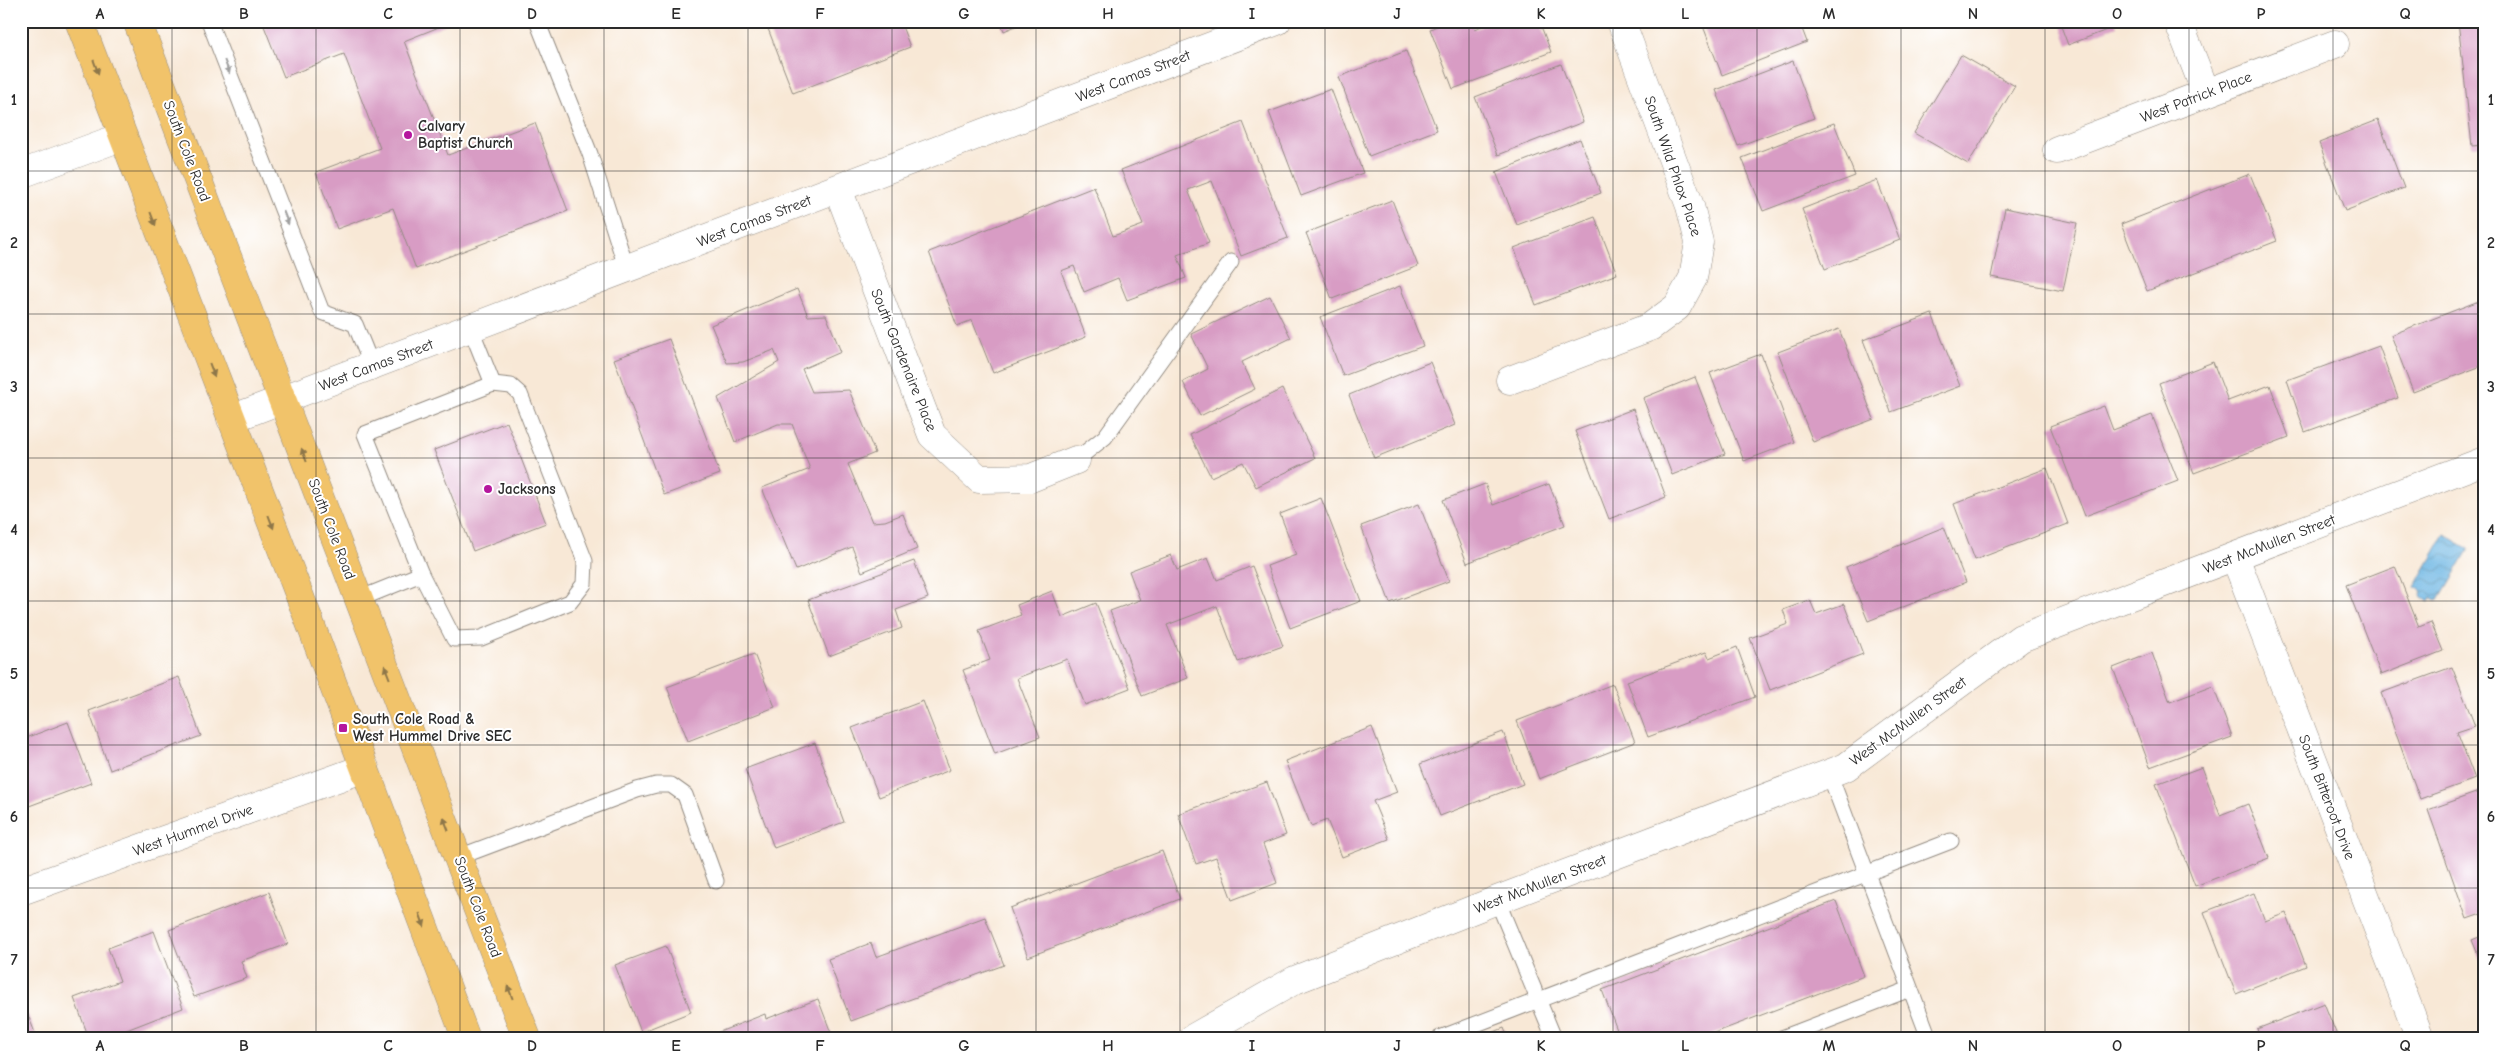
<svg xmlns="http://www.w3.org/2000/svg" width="2505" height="1059" font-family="'Comic Neue',sans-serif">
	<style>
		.water { fill: url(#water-waves); stroke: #4a7086 }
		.building { fill: #d89cc4 }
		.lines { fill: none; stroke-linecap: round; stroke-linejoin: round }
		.service-casing { stroke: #928a80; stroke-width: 17 }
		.minor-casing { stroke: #928a80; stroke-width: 29 }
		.primary-casing { stroke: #928a80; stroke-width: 29 }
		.service { stroke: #fff; stroke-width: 15 }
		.minor { stroke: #fff; stroke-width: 28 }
		.primary { stroke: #f1c36a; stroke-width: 28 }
		.oneway { fill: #8e774a }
		.oneway2 { fill: #a0a0a0 }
		.grid { fill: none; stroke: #2b2b2b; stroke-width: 1; stroke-opacity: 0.55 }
		.poi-dot { fill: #b5179e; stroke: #fff; stroke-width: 2 }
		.labels { text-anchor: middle; stroke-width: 4; stroke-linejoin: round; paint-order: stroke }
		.street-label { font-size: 15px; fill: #2b2b2b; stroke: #fff }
		.poi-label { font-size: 15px; font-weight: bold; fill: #2b2b2b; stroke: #fff; text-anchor: start }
		.neatline { fill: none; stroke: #2b2b2b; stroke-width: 2 }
		.grid-label { font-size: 16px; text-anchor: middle; font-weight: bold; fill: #2b2b2b }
	</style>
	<defs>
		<pattern id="water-waves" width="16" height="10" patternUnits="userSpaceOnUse" patternTransform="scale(1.25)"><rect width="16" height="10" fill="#69b4e2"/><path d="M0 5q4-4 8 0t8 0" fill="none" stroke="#5793b7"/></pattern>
	</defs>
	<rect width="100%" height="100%" fill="#fff"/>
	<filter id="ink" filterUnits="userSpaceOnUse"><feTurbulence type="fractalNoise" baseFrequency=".02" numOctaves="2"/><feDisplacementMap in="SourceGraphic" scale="10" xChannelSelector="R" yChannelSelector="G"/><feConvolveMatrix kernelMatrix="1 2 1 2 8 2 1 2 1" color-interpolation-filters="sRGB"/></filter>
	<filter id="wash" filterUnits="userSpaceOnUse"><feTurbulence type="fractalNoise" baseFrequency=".0096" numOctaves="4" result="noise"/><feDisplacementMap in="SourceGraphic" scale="20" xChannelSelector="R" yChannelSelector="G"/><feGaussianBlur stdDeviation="1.12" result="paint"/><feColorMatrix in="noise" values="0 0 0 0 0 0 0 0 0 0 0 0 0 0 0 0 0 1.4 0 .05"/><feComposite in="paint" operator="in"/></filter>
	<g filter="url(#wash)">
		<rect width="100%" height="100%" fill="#f8e8d6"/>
		<polygon class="water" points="2445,535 2469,549 2438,601 2432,598 2430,602 2420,596 2422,591 2415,587"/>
		<g id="blocks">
			<g class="building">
				<polygon points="278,21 454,21 404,41 448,155 535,123 568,211 416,269 393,208 337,229 316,172 380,148 344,54 284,77 264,26"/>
				<polygon points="765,21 900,21 910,47 793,93"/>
				<polygon points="1000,21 1028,21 1004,31"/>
				<polygon points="1449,21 1472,21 1475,29 1494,21 1539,21 1551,52 1453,89 1430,29"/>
				<polygon points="1701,21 1799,21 1807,42 1722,75"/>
				<polygon points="2059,21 2115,21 2117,26 2068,45"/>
				<polygon points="2458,21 2484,21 2484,145 2472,146"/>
				<polygon points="1406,51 1437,130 1369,156 1339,77"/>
				<polygon points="1961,55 2015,86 1968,164 1914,133"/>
				<polygon points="1793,61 1814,118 1738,146 1716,90"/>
				<polygon points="1561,64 1583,122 1498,155 1475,97"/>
				<polygon points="1331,89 1363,173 1301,196 1269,112"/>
				<polygon points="2378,120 2404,188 2345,211 2319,143"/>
				<polygon points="1243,122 1288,238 1241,256 1212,181 1188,190 1209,243 1177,255 1186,278 1127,300 1118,278 1084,292 1074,266 1061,271 1086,337 993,373 972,320 957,326 929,252 1094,187 1113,236 1143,225 1121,170"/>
				<polygon points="1834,123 1855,176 1763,211 1742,158"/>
				<polygon points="1580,139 1601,193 1517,225 1496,172"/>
				<polygon points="2250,174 2277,241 2147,291 2121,224"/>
				<polygon points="1877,180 1900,240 1825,269 1802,209"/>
				<polygon points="1392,200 1418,266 1332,299 1306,233"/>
				<polygon points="2005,208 2077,223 2063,291 1991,277"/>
				<polygon points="1595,217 1617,274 1536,305 1514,248"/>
				<polygon points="1400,286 1423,346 1343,376 1320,317"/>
				<polygon points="797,289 808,316 826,315 841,352 802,369 812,392 849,390 875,453 848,464 872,522 885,521 903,514 917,549 862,572 852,547 796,570 762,488 810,469 792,424 778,424 735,442 718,398 779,362 774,350 743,362 727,363 711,325"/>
				<polygon points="1270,296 1291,338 1242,362 1255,389 1200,416 1183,382 1208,369 1191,334"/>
				<polygon points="2484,299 2484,365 2413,392 2391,335"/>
				<polygon points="1932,314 1960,386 1891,412 1863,340"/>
				<polygon points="1839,329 1874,419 1813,442 1778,352"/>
				<polygon points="669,339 720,474 664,495 614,359"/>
				<polygon points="2379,346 2398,398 2305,432 2287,380"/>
				<polygon points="1761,354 1794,442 1744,461 1710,373"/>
				<polygon points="1430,362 1455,425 1374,458 1349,395"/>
				<polygon points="2213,362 2228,401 2270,385 2289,437 2194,473 2159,383"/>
				<polygon points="1695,377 1725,454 1672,475 1643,398"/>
				<polygon points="1282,389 1315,458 1256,487 1243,462 1211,477 1190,435"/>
				<polygon points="2104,406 2113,430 2152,415 2178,481 2085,516 2050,426"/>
				<polygon points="1633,409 1666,497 1609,519 1575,431"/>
				<polygon points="507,422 546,523 473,551 434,450"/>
				<polygon points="2047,468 2068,524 1975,560 1954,504"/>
				<polygon points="1485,484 1493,505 1549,484 1565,525 1467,563 1443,500"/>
				<polygon points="1321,498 1361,601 1290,628 1267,566 1296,555 1280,514"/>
				<polygon points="1419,504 1449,581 1390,603 1361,526"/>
				<polygon points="1944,527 1966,582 1868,621 1846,567"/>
				<polygon points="1171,555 1177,570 1208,558 1217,580 1252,566 1283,646 1238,662 1217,606 1167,625 1188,678 1142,696 1110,611 1140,600 1129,571"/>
				<polygon points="914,561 928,598 896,610 902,628 829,656 808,600"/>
				<polygon points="2395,566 2419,627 2431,622 2443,651 2381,675 2346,585"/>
				<polygon points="1052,591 1062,617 1096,603 1130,688 1085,705 1067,659 1017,678 1040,737 995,754 963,670 990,660 979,631 1021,615 1017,605"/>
				<polygon points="1810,600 1816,614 1844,604 1863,654 1770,690 1750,638 1788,624 1783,610"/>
				<polygon points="1737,647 1755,697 1648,737 1627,681 1706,652 1709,658"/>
				<polygon points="2152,653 2170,702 2213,686 2232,737 2150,767 2113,668"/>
				<polygon points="754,654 775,707 688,741 667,687"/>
				<polygon points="2452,667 2475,726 2457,732 2475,779 2420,799 2381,693"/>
				<polygon points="179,677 201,736 110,770 89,711"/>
				<polygon points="1613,684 1635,742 1539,779 1517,721"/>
				<polygon points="923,701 950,770 879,797 852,728"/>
				<polygon points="68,722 91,783 21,809 21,740"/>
				<polygon points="1372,727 1397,792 1373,801 1389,839 1342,857 1327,820 1311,826 1285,761"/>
				<polygon points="1503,732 1523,784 1440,816 1420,764"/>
				<polygon points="815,743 844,822 774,848 745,769"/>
				<polygon points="2202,767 2220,815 2248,804 2269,858 2195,886 2156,784"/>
				<polygon points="1267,782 1286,835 1263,844 1277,883 1232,900 1216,857 1196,864 1178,814"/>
				<polygon points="2484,790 2484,913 2467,919 2428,810"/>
				<polygon points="1162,851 1180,899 1028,957 1010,908"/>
				<polygon points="269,892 288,944 241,961 247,978 194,997 169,930"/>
				<polygon points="2254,893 2265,921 2286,913 2306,966 2236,994 2204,912"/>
				<polygon points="1836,901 1864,976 1701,1038 1620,1038 1602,990"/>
				<polygon points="985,917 1004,965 851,1021 828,959 871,943 876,957"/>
				<polygon points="154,931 183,1008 106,1038 89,1038 74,998 120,981 108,948"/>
				<polygon points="2484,935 2484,969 2472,940"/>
				<polygon points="666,946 691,1012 641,1032 615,965"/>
				<polygon points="21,997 37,1038 21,1038"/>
				<polygon points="818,999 833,1038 704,1038 765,1014 766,1019"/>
				<polygon points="2324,1003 2338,1038 2260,1038 2257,1029"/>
				<polygon points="1504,1028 1508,1038 1479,1038"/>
			</g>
		</g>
	</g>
	<g filter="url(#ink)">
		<use href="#blocks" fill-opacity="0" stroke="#928a80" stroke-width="1"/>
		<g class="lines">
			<g class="service-casing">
				<g id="service">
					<polyline points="209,21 322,312 355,324 372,366"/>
					<polyline points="537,21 590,154 627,270"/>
					<polyline points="1076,460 1105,437 1231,262"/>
					<polyline points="421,574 454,639 481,638 570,602 584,584 585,561 520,394 511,386 493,384"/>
					<polyline points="359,599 421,574 365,434 493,384 471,329"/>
					<polyline points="1829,773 1929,1038"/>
					<polyline points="459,857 637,790 656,785 671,785 685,795 716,881"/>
					<polyline points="1497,900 1554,1038"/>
					<polyline points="1440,1038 1951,841"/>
					<polyline points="1782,1038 1910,989"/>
				</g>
			</g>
			<g class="minor-casing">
				<g id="minor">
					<polyline points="2178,21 2206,93"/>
					<polyline points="2057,150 2335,44"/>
					<polyline points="21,174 121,137"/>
					<polyline points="838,189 932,435 979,479 1031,478 1076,460"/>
					<polyline points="1510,380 1650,327 1677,307 1693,278 1699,242 1690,206 1621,21"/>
					<polyline points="231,419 1277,21"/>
					<polyline points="2235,557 2420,1038"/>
					<polyline points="21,891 365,768"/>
					<polyline points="1193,1038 1295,980 1497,900 1846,767 2021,638 2484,461"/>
				</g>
			</g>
			<g class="primary-casing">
				<g id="primary">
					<polyline points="79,21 307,615 466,1038"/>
					<polyline points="137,21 527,1038"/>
				</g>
			</g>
			<use href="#service" class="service"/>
			<use href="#minor" class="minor"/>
			<use href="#primary" class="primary"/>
		</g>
		<defs><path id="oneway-solid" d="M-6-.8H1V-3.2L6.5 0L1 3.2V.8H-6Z" transform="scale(1.25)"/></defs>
		<g class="oneway">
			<use href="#oneway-solid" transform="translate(96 67) rotate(70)"/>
			<use href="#oneway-solid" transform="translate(153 219) rotate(69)"/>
			<use href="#oneway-solid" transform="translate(212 370) rotate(69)"/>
			<use href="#oneway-solid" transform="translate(304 455) rotate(-111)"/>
			<use href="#oneway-solid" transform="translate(271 522) rotate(69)"/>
			<use href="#oneway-solid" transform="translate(387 672) rotate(-111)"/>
			<use href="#oneway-solid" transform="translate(446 824) rotate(-111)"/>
			<use href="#oneway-solid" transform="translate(422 920) rotate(70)"/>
			<use href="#oneway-solid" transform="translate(510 992) rotate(-111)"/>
		</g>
		<g class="oneway2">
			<use href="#oneway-solid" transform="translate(227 67) rotate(69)"/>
			<use href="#oneway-solid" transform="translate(286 218) rotate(69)"/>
		</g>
	</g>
	<path class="grid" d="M172,21v1017M316,21v1017M460,21v1017M604,21v1017M748,21v1017M892,21v1017M1036,21v1017M1180,21v1017M1325,21v1017M1469,21v1017M1613,21v1017M1757,21v1017M1901,21v1017M2045,21v1017M2189,21v1017M2333,21v1017M21,171h2463M21,314h2463M21,458h2463M21,601h2463M21,745h2463M21,888h2463"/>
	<g class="poi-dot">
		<circle cx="408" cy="135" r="5"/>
		<circle cx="488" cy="489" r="5"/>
		<rect x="338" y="723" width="10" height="10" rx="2.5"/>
	</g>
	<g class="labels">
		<g class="street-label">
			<text transform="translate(1133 76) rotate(-21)" y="5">West Camas Street</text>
			<text transform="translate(2196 97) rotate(-21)" y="5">West Patrick Place</text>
			<text transform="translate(187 151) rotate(69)" y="5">South Cole Road</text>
			<text transform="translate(1673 166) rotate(71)" y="5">South Wild Phlox Place</text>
			<text transform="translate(754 221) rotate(-21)" y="5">West Camas Street</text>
			<text transform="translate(904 360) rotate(68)" y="5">South Gardenaire Place</text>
			<text transform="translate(376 365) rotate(-21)" y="5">West Camas Street</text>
			<text transform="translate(332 529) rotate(69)" y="5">South Cole Road</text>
			<text transform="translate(2269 544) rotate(-21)" y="5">West McMullen Street</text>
			<text transform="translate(1908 721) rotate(-36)" y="5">West McMullen Street</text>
			<text transform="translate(2327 797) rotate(69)" y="5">South Bitteroot Drive</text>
			<text transform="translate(193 830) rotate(-20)" y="5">West Hummel Drive</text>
			<text transform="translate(1540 884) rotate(-21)" y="5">West McMullen Street</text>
			<text transform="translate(478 907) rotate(69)" y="5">South Cole Road</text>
		</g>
		<g class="poi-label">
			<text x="418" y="131">Calvary<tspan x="418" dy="17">Baptist Church</tspan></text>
			<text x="498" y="494">Jacksons</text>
			<text x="353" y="724">South Cole Road &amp;<tspan x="353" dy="17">West Hummel Drive SEC</tspan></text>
		</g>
	</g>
	<rect width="2505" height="1059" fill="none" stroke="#fff" stroke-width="55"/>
	<rect x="28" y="28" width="2450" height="1004" class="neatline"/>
	<g class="grid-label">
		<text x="100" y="19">A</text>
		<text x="244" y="19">B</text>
		<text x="388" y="19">C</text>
		<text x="532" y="19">D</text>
		<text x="676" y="19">E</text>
		<text x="820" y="19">F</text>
		<text x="964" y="19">G</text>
		<text x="1108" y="19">H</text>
		<text x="1252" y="19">I</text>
		<text x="1397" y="19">J</text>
		<text x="1541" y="19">K</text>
		<text x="1685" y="19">L</text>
		<text x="1829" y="19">M</text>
		<text x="1973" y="19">N</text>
		<text x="2117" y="19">O</text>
		<text x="2261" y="19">P</text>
		<text x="2405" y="19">Q</text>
		<text x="14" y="105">1</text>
		<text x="2491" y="105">1</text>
		<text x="14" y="248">2</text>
		<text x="2491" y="248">2</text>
		<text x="14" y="392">3</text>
		<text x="2491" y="392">3</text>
		<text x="14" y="535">4</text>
		<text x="2491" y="535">4</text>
		<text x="14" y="679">5</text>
		<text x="2491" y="679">5</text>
		<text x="14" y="822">6</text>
		<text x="2491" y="822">6</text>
		<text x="14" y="965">7</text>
		<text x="2491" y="965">7</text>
		<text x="100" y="1051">A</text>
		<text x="244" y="1051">B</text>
		<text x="388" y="1051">C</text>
		<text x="532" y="1051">D</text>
		<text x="676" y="1051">E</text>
		<text x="820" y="1051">F</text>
		<text x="964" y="1051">G</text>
		<text x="1108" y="1051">H</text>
		<text x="1252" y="1051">I</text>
		<text x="1397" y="1051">J</text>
		<text x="1541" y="1051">K</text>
		<text x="1685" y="1051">L</text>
		<text x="1829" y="1051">M</text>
		<text x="1973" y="1051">N</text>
		<text x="2117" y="1051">O</text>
		<text x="2261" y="1051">P</text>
		<text x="2405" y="1051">Q</text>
	</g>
</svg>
